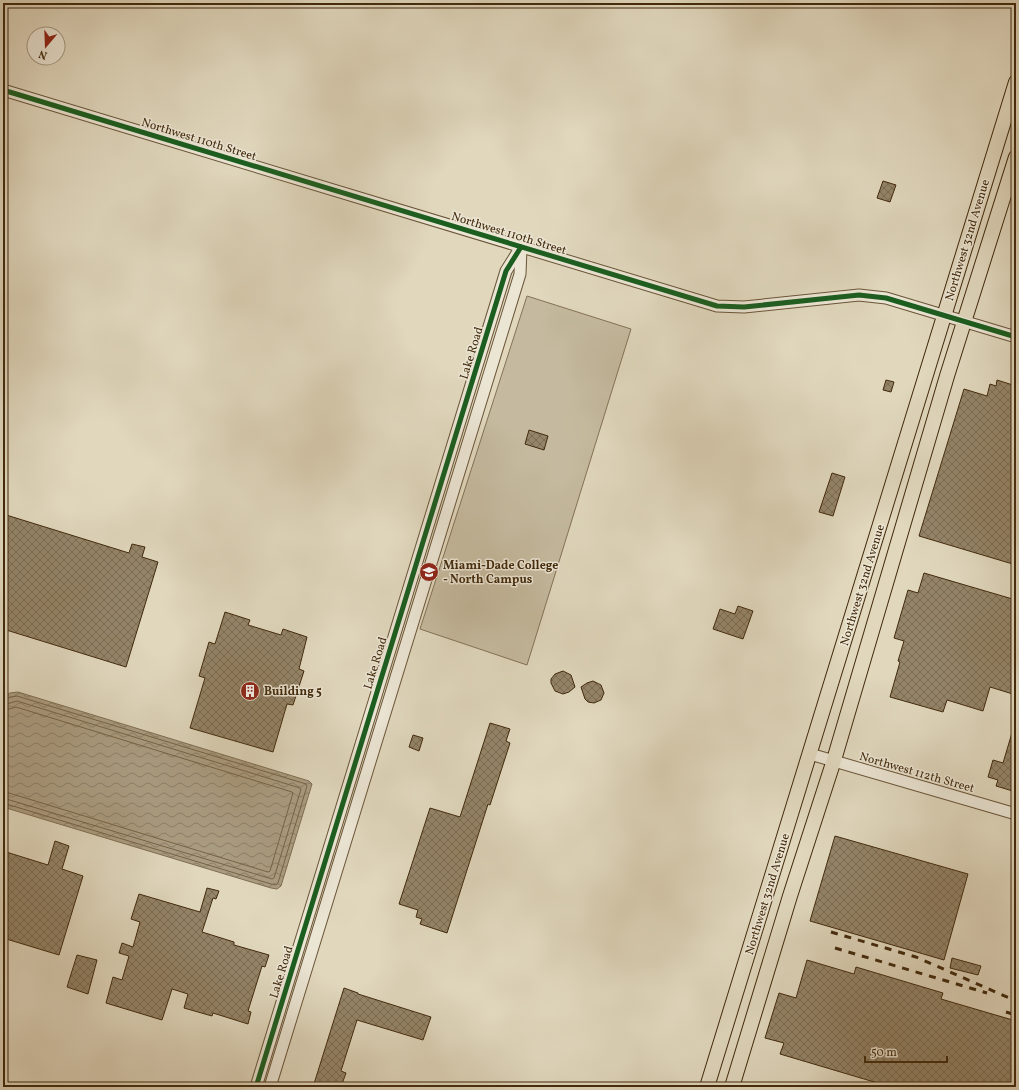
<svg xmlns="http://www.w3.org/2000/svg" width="1019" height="1090" font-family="Vollkorn,serif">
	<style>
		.green { fill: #c5ba9f; stroke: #847256 }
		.water { fill: url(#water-waves); stroke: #806e52 }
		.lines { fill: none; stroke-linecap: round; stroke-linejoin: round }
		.shore { stroke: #766346; stroke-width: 1 }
		.building { fill: url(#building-cross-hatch); stroke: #422a0c }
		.minor-casing { stroke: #6a5538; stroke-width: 13 }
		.major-casing { stroke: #422a0c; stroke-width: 16 }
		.minor { stroke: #ebe5d4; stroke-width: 11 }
		.major { stroke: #e0d7bd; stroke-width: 14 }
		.rail { stroke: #422a0c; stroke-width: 3; stroke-dasharray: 7 7; stroke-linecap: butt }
		.cycleway-casing { stroke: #ebe5d4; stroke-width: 8 }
		.cycleway { stroke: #1b5e20; stroke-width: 5 }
		.labels { text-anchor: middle; stroke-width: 3; stroke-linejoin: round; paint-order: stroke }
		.street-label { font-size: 12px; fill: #422a0c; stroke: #ebe5d4 }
		.poi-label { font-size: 12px; font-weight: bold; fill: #422a0c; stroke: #ebe5d4; text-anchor: start }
	</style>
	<defs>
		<pattern id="water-waves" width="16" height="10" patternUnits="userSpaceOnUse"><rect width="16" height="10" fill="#aa9c81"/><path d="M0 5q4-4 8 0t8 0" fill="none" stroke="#8c7f68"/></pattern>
		<pattern id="building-cross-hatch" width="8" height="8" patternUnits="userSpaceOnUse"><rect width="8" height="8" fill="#948468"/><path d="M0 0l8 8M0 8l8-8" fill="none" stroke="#7a6c54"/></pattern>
	</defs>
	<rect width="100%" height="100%" fill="#e0d7bd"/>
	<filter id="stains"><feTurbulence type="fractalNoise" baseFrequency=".005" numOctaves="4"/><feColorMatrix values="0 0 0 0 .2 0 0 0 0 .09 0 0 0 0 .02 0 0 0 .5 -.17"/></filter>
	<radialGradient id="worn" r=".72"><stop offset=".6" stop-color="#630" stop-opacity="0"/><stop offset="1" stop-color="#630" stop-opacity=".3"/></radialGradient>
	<polygon class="green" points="527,296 631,329 527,665 420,629"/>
	<polygon class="water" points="18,692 309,781 312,784 281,886 277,889 271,888 3,807 3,700 4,696 10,693"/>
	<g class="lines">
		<g class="shore">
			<polyline points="3,700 11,697 17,696 306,784 307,786 278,883 276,885 271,884 3,803"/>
			<polyline points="3,705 17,701 300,788 301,789 274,878 272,879 3,798"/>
			<polyline points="3,711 16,707 292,792 293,793 270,871 268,872 9,793 3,792"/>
		</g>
	</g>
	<g class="building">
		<polygon points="883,181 896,185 890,202 877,198"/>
		<polygon points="886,380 894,382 891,392 883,390"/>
		<polygon points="997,380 1016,386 1016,565 919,536 964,389 987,396 990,384 996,386"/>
		<polygon points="529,430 548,436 544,450 525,444"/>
		<polygon points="832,473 845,477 833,516 819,512"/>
		<polygon points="3,514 129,553 132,544 145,547 142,557 158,562 126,667 3,629"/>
		<polygon points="924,573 1016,600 1016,695 990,687 983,711 947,700 943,712 890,697 900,662 898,661 904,641 894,638 908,590 918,593"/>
		<polygon points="738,606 753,611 743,639 713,629 720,609 735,614"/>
		<polygon points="225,612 250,620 248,625 281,635 283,629 307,637 299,669 304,671 293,705 287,704 273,752 190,728 205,678 199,676 209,642 215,644"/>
		<polygon points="563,671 571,675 575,687 569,692 563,694 555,691 551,683 551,679 555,674"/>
		<polygon points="593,681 601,685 604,693 601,700 594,703 588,702 585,699 581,687 587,683"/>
		<polygon points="490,723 510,729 506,741 510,743 490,805 488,804 447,933 420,924 422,919 416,917 418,910 399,904 430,808 460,817"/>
		<polygon points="1014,726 1016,726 1016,792 996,786 998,780 988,777 993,760 1003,763"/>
		<polygon points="413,735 423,738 419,751 409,747"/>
		<polygon points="835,836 968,874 944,960 810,921"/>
		<polygon points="55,841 69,846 62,869 83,876 59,955 3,938 3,851 48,865"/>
		<polygon points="207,888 219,891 216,899 213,898 202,932 234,942 234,945 269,955 265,967 262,966 248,1011 251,1012 248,1024 213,1013 212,1016 184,1008 188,994 172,989 162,1020 106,1003 113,977 122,980 129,956 119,953 122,943 133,947 140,922 131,919 139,894 200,912"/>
		<polygon points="77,955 97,960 88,994 67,987"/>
		<polygon points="952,958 981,966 978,975 950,968"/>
		<polygon points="807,960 854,974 856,967 943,993 941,999 1016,1021 1016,1087 891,1087 780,1054 784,1043 765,1038 779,993 796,998"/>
		<polygon points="344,988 358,993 358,994 431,1017 423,1040 357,1020 341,1071 346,1073 342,1084 338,1083 337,1087 313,1087"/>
	</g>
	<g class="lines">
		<g class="minor-casing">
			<g id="minor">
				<polyline points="3,90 717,306 744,307 859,295 886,298 1016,337"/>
				<polyline points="810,754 1016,814"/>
				<polyline points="256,1087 506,271 521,247"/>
				<polyline points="270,1087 520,274 521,248"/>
			</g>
		</g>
		<g class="major-casing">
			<g id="major">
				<polyline points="707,1087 1016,82"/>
				<polyline points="732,1087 790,896 834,760 947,376 1016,157"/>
			</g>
		</g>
		<use href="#minor" class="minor"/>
		<use href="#major" class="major"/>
		<g class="rail">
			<polyline points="831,932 916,957 1016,1001"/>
			<polyline points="835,948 987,993"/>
			<polyline points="1006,1012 1016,1015"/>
		</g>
		<g class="cycleway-casing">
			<g id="cycleway">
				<polyline points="3,90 717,306 744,307 859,295 886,298 1016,337"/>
				<polyline points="256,1087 506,271 521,247"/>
			</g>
		</g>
		<use href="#cycleway" class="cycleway"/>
	</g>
	<defs>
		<g id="university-disc" transform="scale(1)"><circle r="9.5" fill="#8f2418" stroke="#ebe5d4"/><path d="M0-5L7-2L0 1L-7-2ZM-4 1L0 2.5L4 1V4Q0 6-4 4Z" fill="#fff"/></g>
		<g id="building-disc" transform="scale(1)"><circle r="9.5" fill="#8f2418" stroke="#ebe5d4"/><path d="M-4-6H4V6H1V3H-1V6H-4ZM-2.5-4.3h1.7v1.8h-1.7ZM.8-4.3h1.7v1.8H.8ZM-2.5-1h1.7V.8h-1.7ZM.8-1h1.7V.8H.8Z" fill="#fff"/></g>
	</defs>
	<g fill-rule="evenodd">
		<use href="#university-disc" x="429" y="572"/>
		<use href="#building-disc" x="250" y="691"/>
	</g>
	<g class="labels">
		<g class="street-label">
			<text transform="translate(199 139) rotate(17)" y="4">Northwest 110th Street</text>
			<text transform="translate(509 233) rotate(17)" y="4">Northwest 110th Street</text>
			<text transform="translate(967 240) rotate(-73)" y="4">Northwest 32nd Avenue</text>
			<text transform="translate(471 353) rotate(-73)" y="4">Lake Road</text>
			<text transform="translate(862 585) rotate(-73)" y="4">Northwest 32nd Avenue</text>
			<text transform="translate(375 663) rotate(-73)" y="4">Lake Road</text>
			<text transform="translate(917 772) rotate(16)" y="4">Northwest 112th Street</text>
			<text transform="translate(767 894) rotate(-73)" y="4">Northwest 32nd Avenue</text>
			<text transform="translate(281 972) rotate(-73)" y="4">Lake Road</text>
		</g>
		<g class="poi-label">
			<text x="443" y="569">Miami-Dade College<tspan x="443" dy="14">- North Campus</tspan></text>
			<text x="264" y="695">Building 5</text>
		</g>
	</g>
	<rect width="1019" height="1090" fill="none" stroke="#e0d7bd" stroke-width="16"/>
	<rect x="4" y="4" width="1011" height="1082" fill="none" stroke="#422a0c" stroke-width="2"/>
	<rect x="8" y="8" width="1003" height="1074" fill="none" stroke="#422a0c"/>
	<g transform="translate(46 46) rotate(199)"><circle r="19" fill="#ebe5d4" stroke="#a79a84"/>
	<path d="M0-3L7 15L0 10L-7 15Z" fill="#8f2418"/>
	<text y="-6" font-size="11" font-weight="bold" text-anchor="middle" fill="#422a0c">N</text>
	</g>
	<path d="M865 1056v6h82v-6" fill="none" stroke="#422a0c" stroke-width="2"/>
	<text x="871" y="1056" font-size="12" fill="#422a0c" stroke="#ebe5d4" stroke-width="3" paint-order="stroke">50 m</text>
	<rect width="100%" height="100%" filter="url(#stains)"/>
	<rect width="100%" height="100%" fill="url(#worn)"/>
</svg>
